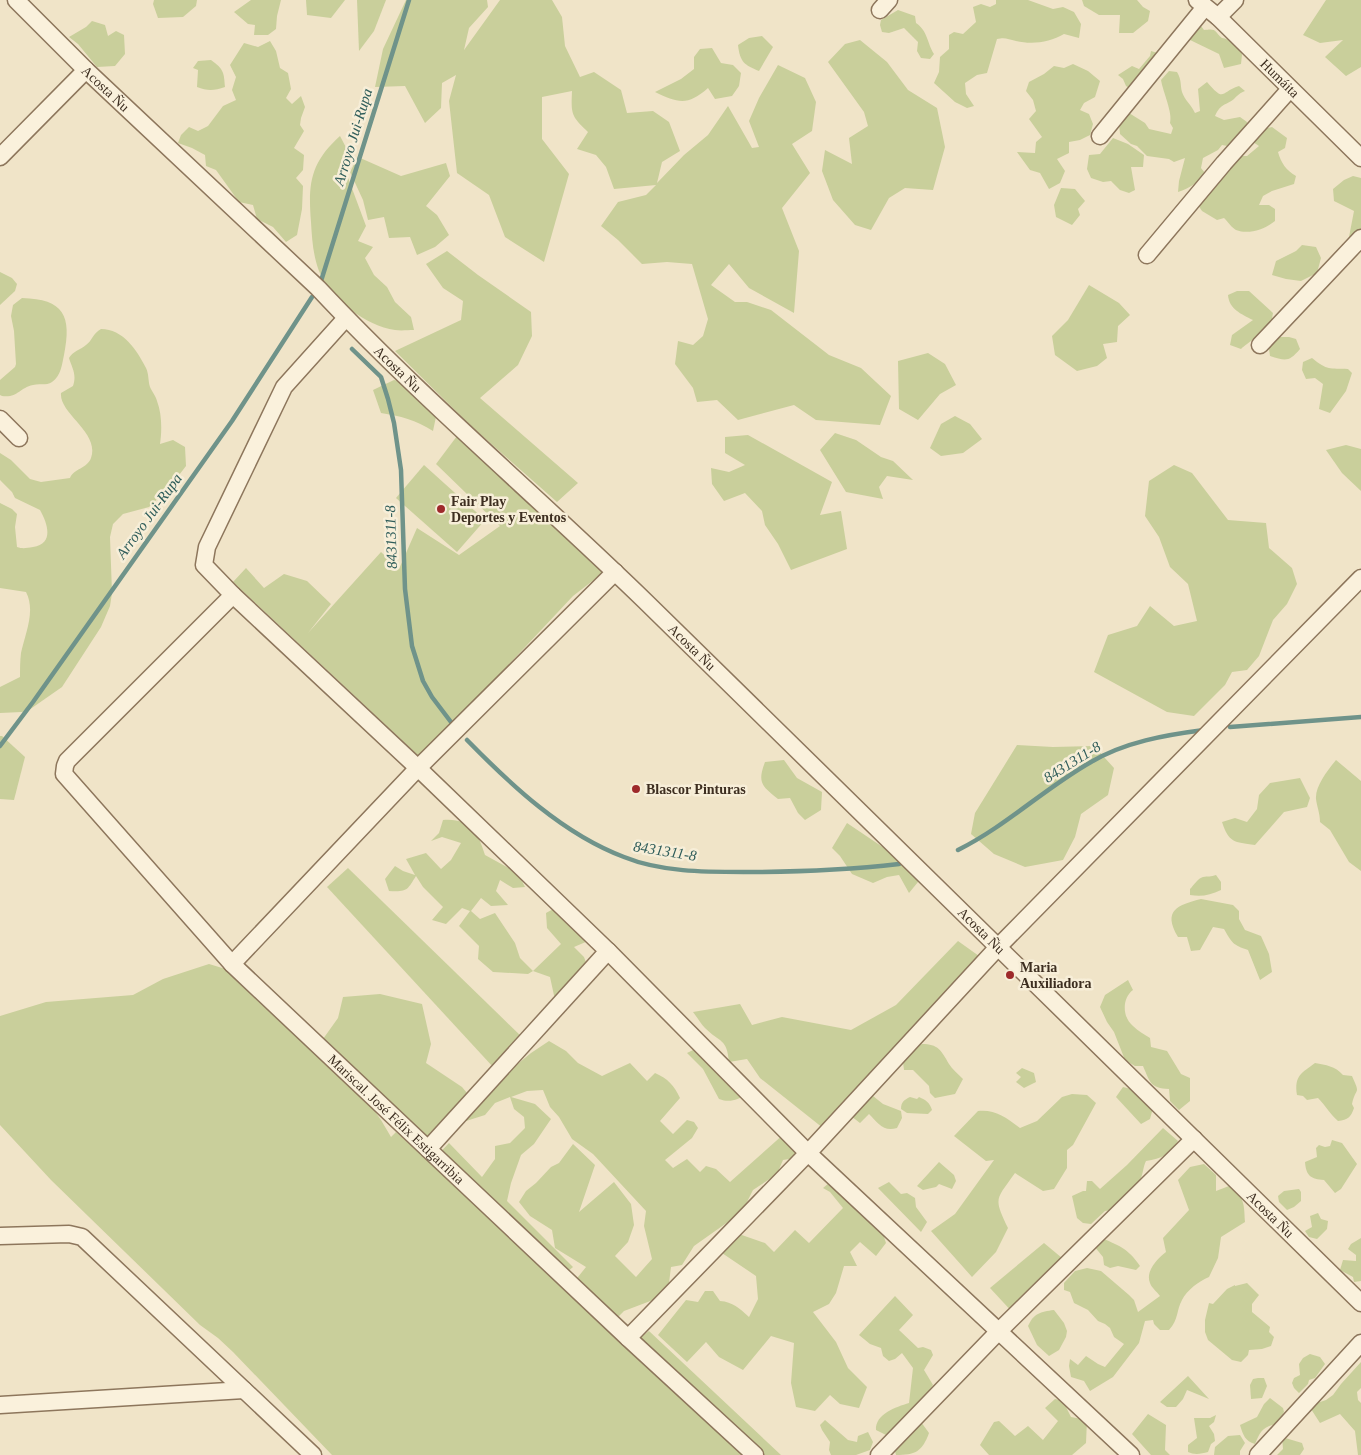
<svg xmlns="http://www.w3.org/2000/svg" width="1361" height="1455" font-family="Georgia,serif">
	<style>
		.green { fill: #c9cf9b; fill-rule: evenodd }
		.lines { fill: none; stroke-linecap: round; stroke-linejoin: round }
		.stream { stroke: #6f938a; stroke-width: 4.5 }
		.street-casing { stroke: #8d765c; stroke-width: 19 }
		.street { stroke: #faf1dc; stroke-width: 16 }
		.poi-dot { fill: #9e2a2b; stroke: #f7eed8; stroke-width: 2 }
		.labels { text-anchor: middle; stroke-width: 5; stroke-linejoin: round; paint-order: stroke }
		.street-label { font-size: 14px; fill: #3d2e20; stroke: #f7eed8 }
		.poi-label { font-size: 14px; font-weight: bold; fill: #3d2e20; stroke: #f7eed8; text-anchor: start }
		.water-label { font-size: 15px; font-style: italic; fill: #2f5d5a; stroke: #f7eed8 }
	</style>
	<rect width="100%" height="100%" fill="#f0e4c8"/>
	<g class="green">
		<polygon points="154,0 197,0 196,6 183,17 158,18 153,4"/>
		<polygon points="251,0 281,0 277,16 276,29 268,35 254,35 255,25 248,24 234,12"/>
		<polygon points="306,0 345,0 331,18 307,15"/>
		<polygon points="357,0 386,0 374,31 359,51"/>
		<path d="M406,0h81l1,7 -19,21 -5,22 36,-50h52l10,17 3,29 15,31 14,-5 27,18 6,23 26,-2 16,11 11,29 -18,11 -5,21 27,-28 24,-20 20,-29 24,42 7,-1 -10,-26 10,-23 19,-33 27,13 11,24 -4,29 -20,13 18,29 -28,35 17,43 -5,62 -45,-25 -20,-24 -18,21 24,17h12l24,8 58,45 32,13 30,28 -11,29 -64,-5 -22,-15 -56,15 -21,-20 -20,2 -4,-14 -18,-24 3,-23 15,4 10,-9 5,-17 -16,-55 -25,-2 -25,2 -24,-24 -17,-14 17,-24 28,-7 10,-10 -42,4 -8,-22 -10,-12 -19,-6 11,-17c-17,-16 -17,-18 -16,-41l-30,6v42l27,35 -25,88 -39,-25 -16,-42 -32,-22 -8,-72 7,-26 -14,8 -1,25 -16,15 -20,-37 -30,1 8,-38z"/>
		<path d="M996,0h32l25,9 10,-2 11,5 7,12 -2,14 -15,-4c-14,8 -31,11 -48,7 -8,-2 -11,-4 -19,-2l-10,34 -10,2 -12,8 1,11 8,12 -7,2 -12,-6 -21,-19 5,-11 1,-15 9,-8v-14l5,-3 9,2 13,-12 -3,-15 8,-3 9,3 6,-3z"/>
		<polygon points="1082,0 1137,0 1143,7 1150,11 1148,21 1133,33 1119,33 1120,15 1099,15 1084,6"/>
		<polygon points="1326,0 1361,0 1361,67 1346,76 1325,57 1343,40 1320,43 1303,35"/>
		<path d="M898,10l17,6 1,7c12,8 11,20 18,31l-4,5 -9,-1 -4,-7 1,-9 -14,-14 -15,5 -7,-1 -2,-7 1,-5z"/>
		<polygon points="92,21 105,25 108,36 116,31 124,35 125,54 115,66 97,67 78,44 69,37 86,27"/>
		<path d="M1194,22l7,4 3,4c13,-2 10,1 18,8 8,1 11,7 19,10l1,7 -1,9 -17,4 -5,-14 -31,-15z"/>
		<path d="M762,36l11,11 -14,24c-15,-6 -19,-9 -21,-26l11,-7z"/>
		<polygon points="860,40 887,62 908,90 937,108 945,147 933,190 905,188 889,198 871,230 855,225 833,200 822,171 825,150 852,164 849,138 868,126 864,112 828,62 845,44"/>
		<polygon points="270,41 276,51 280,68 288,73 291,89 286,98 292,104 301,96 305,107 301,118 300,125 304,131 294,148 304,155 303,170 296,178 303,186 302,209 297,235 286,242 273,227 257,219 253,205 239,202 216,170 206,166 205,155 192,148 178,143 181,135 189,127 198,131 208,126 223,106 236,100 232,90 236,77 230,65 244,43 258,47"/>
		<path d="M712,48l9,15 12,2 8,8 -2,13 -7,10 -17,3 -7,-11c-20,18 -30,15 -53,4l26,-13 13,-10v-12l6,-8z"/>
		<polygon points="1151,51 1161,54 1131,89 1126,86 1123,79 1118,75 1132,66 1139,69 1150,56"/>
		<path d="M211,60c13,9 13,13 14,27 -11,4 -18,4 -28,0l1,-17 -5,-2 5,-7z"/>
		<polygon points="1073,64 1088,71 1100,81 1095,97 1084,103 1080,110 1089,114 1093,124 1090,135 1080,140 1069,142 1069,153 1057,159 1065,171 1060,183 1049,189 1040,173 1030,170 1017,152 1035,153 1036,142 1042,137 1029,119 1036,111 1033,100 1026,91 1029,82 1044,74 1054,66 1064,68"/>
		<path d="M1169,71l8,1c5,9 3,12 5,20 3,9 9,12 13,21l5,-2 -2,-22 9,-7c18,21 13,10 32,4l6,5c-5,2 -7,4 -11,8 -9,7 -13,4 -19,17l9,4 16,-3 7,5 3,9 -17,16 -11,-2 -4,5 -15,8 -2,10 4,5c-7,10 -15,15 -27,19l1,-11 6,-23 -11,4 -5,-3 -22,-3 -10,-10 -6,-2 -11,-10 -1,-10 4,-8 6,-3 16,10 4,6 22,5 2,-6 -3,-5c3,-10 -7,-31 -9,-43z"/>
		<path d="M1272,127l15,11 -2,10 -7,4c3,11 8,18 18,24l-2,8 -22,7 -9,5 -4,9h10l6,4v12c-10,8 -26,14 -39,9 -4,-2 -8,-8 -12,-12l-7,2 -15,-9 -6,-9 15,-25 14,-2 14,-19h8l12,-10 -9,-6 4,-9z"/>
		<path d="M340,136l11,21 -4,18 19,51 -8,15 15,6 -8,11 9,17 13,12 8,15 16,15 3,13c-6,0 -13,1 -19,0 -29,-4 -64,-31 -76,-59 -6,-16 -7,-32 -8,-49 -3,-38 -1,-59 29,-86z"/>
		<polygon points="1113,138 1128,144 1144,155 1143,167 1131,167 1135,190 1129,193 1120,190 1111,181 1103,182 1091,178 1087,169 1089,155 1100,154"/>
		<polygon points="358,157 401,176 446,163 450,176 426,206 437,215 449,235 435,247 417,255 410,237 389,238 384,217 368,220 363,200 350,172"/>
		<polygon points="1353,176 1361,178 1361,230 1349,237 1354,211 1334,201 1333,189 1344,180"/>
		<polygon points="1061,188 1075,189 1085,201 1078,209 1080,215 1072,225 1056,217 1054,205"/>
		<polygon points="1302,245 1316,247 1321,258 1317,273 1301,281 1286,279 1272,275 1276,261 1296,251"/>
		<polygon points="447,251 478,275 531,312 532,336 518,365 480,398 578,483 557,502 470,425 395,351 461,320 463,301 443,288 426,264"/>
		<polygon points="0,272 12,278 17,284 15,291 0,305"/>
		<polygon points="1089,285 1119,303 1130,315 1118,326 1117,342 1103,344 1107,358 1097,366 1077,371 1055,355 1052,336 1068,320"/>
		<path d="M1237,291h12l24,22c-1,4 -1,9 -3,12 -2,5 -23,18 -29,24l-11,-4 2,-10 21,-15c-12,-6 -24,-11 -25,-25z"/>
		<path d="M22,298c42,1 50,18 42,57 -2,9 -3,21 -12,27 -6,4 -13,1 -19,3 -14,3 -15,13 -31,11l-2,-1v-15l15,-13 1,-3 -2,-33 -3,-15 2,-11z"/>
		<path d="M101,329c22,0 36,21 45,39 3,6 2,13 4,19 2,5 6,9 7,14 5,13 5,30 3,43l13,-4 12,7 1,19 -17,22 -20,19 -26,7 -10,10 -3,13 2,56 -2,13 -9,21 -39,60 -33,23 -7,2 -22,1v-26l20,-10c0,-8 0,-16 1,-24 4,-19 15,-42 5,-61l-26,-4v-85l12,6 5,5 -2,13 2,20c6,2 9,1 16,0 21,-3 15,-23 7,-37l-25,-12 -3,-6 -12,-12v-27l11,7 19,19 11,3 29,-4c4,-10 17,-9 21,-20 9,-26 -32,-44 -30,-65l12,-7c4,-12 -1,-18 -4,-28 4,-7 11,-8 17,-13 6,-4 7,-12 15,-16z"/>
		<path d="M1279,337h10l7,2 4,10c-11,13 -14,12 -30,7l-2,-14z"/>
		<polygon points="928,353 945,364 956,385 940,394 918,420 899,409 898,361"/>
		<path d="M1312,358c16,13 17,10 36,11l4,4 -6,18 -16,22 -11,-4 4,-25 -8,-6 -9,1 -4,-9 1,-8z"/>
		<path d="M394,380l9,2 34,30 -4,19c-17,-11 -33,-15 -52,-18l-8,-23z"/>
		<polygon points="955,416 970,424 982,439 963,453 941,456 930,448 941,424"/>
		<polygon points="835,433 856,440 881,457 893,461 913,480 887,476 879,487 883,499 846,492 820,450"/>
		<polygon points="748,435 832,482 820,515 841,511 847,549 791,570 778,544 765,525 762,511 745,493 724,501 712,484 711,468 729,472 745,465 725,453 725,437"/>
		<polygon points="457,436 604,572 573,596 421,758 233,582 246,568 264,588 284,574 307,581 331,604 308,633 381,552 399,569 417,528 459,555 500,526 436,464"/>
		<polygon points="1346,445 1361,449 1361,491 1342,473 1326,450"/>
		<polygon points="424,465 485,520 457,552 396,498"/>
		<polygon points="1174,465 1192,473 1228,520 1266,523 1269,548 1292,568 1297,584 1287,604 1273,620 1259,656 1247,670 1232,672 1225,685 1194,716 1167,712 1094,672 1108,635 1137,626 1150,606 1174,626 1197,621 1188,584 1170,567 1159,537 1145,516 1149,481"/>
		<polygon points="0,736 2,736 25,757 14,800 0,799"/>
		<polygon points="1017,745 1053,747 1094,746 1114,768 1108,795 1081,814 1075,837 1063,860 1025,867 994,854 971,834 975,813"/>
		<path d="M784,760l13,18 25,14 -1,18 -16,10 -7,-7 -8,-15 -12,1c-16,-13 -21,-16 -13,-37z"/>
		<path d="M1336,760l25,21v90l-12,-9 -19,-32 -10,-8c0,-9 -3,-15 -4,-23 -1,-13 12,-29 20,-39z"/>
		<path d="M1300,778l10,20 -3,9 -23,5 -29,33c-21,-3 -26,-2 -33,-23l13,-4 12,4 10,-13 2,-14 11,-12z"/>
		<path d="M443,820c27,-2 35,12 42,35l33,18 7,14 -12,1 -13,-8 -4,11 12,14 -17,1 -10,-8 -10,13 9,8 15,-6 20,30 5,15 13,13 28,-27 -14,-16 -1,-15 9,-5 33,33 -14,6 10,10 4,11 -33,32 -5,-23 -17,-6 -5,3 -35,-2 -15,-13 1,-13 -20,-20 11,-15 -8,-3 -16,16 -14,-4 11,-13 -20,-20 -7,-11c-9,14 -8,16 -27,15l-4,-12 10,-13 8,5 12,4 -9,-16 20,-6 15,16 10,-9 10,-17 -19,-6 -11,4 8,-8z"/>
		<polygon points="847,823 890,852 917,866 918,882 909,893 899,875 887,877 873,883 852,874 840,856 832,848"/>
		<polygon points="348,868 524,1039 494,1068 327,887"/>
		<path d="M1216,875l5,7v8c-11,5 -19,7 -31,5v-6c4,-4 8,-11 13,-12 5,-1 8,0 13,-2z"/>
		<path d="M1201,899l32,6 6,6v8l6,11 16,6 8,18 3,18 -12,8 -12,-30c-15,-5 -16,-7 -24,-21l-11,-2 -13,23 -9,1 -4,-14h-9c-16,-27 0,-32 23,-38z"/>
		<path d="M958,941l28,20 -158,171 -68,-54 -13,-19 -18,3c-2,-24 -9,-19 -24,-34 -4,-4 -8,-11 -12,-16l47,-8 12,21 30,-8 69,13 45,-25z"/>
		<path d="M209,964l43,13 71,62 15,-21 5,-21 37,-3 42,10 9,40 -5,19 36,24 5,6 29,-11 35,-29 18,-12 17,10 12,12 24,13 28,-13 17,18 8,-8c13,6 19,12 25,25l-20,23 13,13 14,-14 7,2 4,6 -6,10 -27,22 8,8 14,-9 13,13 6,-6 10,3 14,13 55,-49 9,12 1,13 -12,2 -6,14 -24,16 -11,22 -48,34 -12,19 -11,2 -2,16 -16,17 -29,11 -9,9 -41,-38 12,-15 -31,-19 -3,-18 -22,-14 -11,-14 7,-11 10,-8 15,-16 8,-4 14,-19 22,21 -16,47 35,-30 17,22 3,21 -6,17 -13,14 21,21 16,-18 -8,-33 2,-15 -53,-57 -21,-15 -13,-22 -9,-10 -7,-17 -16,1 -16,6 24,7 16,15 -17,25 -13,11 -10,28 -4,18 66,66 -16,14 71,66 21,-16 132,124h-449l-99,-103 -15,-14 -18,-13 -149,-145 -51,-55v-109l46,-14 87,-7 30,-16zM326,1042l102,101 34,-31 4,9 19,-6 10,-12 15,-6 4,12 10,8 1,11 -15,15 -15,3v13l-13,18 -33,-34 -19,20 -34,-31 -5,5 -10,-17z"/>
		<path d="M1128,980l5,10c-11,8 -11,27 0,36 5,5 11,8 17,12l1,9 16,4 14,23 9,4v23l-11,9 -9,-9 -1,-12c-19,-1 -19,-7 -26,-23h-8l-10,-6 -11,-28 -7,-10 -7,-15 5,-12z"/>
		<path d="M922,1044c16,0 19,6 27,20 3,5 9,10 14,15l-8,15 -20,4 -5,-5 -1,-7 -16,-16h-9l-1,-8 4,-11z"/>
		<path d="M693,1050c25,7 35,15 55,30l-1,14c-10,6 -17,9 -28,5l-16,-30 -16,-16z"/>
		<path d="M1315,1063c11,2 20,3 28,12l9,1c9,20 4,10 0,28l2,4c-3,9 -6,12 -16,13 -8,-7 -13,-16 -20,-23l-11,2 -4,-4 -6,-1c-3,-20 5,-22 18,-32z"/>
		<polygon points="1022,1068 1034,1073 1036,1082 1024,1088 1016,1082 1021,1077 1016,1073"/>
		<polygon points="1123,1087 1135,1090 1153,1108 1150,1119 1141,1124 1116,1097"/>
		<path d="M1072,1094l15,1 9,8 -23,42 -6,5v18l-13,21 -11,2 -28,-18c-19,27 -22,24 -7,55l-12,24 -24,25 -41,-46 24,-17 39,-54 -8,1 -32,-25 24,-25c17,-2 29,7 42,17l17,-7 25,-24z"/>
		<path d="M863,1096h10l10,8 18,7 1,7 -5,10c-14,4 -19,-5 -28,-14l-9,9 -9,-7z"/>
		<path d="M910,1097l7,2 2,-2c7,3 11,6 13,13l-4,4 -21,-1 -6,-4c0,-7 3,-9 9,-12z"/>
		<path d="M1163,1128l15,13c-9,13 -16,18 -32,20 -3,6 -3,14 -6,19 -8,10 -16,17 -22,29l-13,2 -14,13 -8,-1 -6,-5 -5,-22 11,-5h3l1,-10h5l8,8 27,-24z"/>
		<path d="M1332,1140l10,3 15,21 -16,25 -6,4 -11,-13c-13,-1 -18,-4 -19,-18l12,-5 -1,-9 3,-3 6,2 5,-1z"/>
		<polygon points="939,1162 954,1175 956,1181 952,1189 939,1184 936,1187 923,1190 917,1186"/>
		<path d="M1204,1164l12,11v16l13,-5c16,11 15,18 16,36l-24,15 -3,21 -9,19c-10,4 -22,13 -27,23 -6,11 -3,19 -13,30h-9l-6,-6 -1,-4 -8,1 -6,22 -26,34 -23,14 -6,-10 -13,-4 -2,-11 1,-7 8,6 8,-9 12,8 7,3 19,-23 -10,-7 -4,-9 -5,-4 -7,-3 -10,-11 -14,-7 -4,-11 -6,-2v-7l11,-12 12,-3 14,3 28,24 5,5 4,12 22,-16c-3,-4 -9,-9 -10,-13 -5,-12 8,-25 16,-31l-3,-14 26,-28 -11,-30 12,-13z"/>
		<path d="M835,1178l48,56 3,9 -10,13 -16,-14 -10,10 7,14h-13l-8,27 -7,11 -16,8 23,30 12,26 19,19 -8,21 -19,-4 -10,-9 -15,16 -19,-4 -5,-24 3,-40 -23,-7 -28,34 -24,-13 -13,-15 -19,20 -29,-27 28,-35 12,2 7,-11h8l7,10c13,1 19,7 29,16l9,-18 -2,-23 -37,-25 17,-18 29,10 9,9 21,-22 14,13 34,-35 -13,-16 -7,-4z"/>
		<polygon points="889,1182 901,1194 907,1193 915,1198 916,1207 927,1222 921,1232 878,1188"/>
		<polygon points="1299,1189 1301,1192 1301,1201 1294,1207 1287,1210 1279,1202 1278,1196 1284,1191"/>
		<polygon points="1318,1213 1321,1219 1328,1221 1327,1229 1317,1239 1309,1237 1305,1231 1312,1227 1310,1216"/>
		<path d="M1099,1237c19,8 29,11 41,29l-4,4 -18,-4 -8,2 -6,-3 -1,-8 -9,-11z"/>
		<polygon points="1361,1238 1361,1281 1354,1282 1353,1277 1340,1270 1343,1260 1356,1261 1356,1255 1348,1249 1351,1244"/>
		<polygon points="1044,1243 1068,1263 1015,1315 990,1288"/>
		<polygon points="1247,1283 1259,1295 1252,1304 1252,1312 1270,1327 1269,1332 1274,1337 1271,1346 1262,1349 1249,1350 1248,1355 1241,1362 1232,1360 1208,1340 1205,1332 1205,1320 1209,1303 1213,1304 1227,1289 1235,1285 1235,1286"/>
		<path d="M895,1296l18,19 -14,15 19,18 5,-1 8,3 2,5 -9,15 9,15 -14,20 -29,32 -14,-7c-1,-16 20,-23 33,-27l4,-35 -11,-15 -7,6 -6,2 -6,-5 -2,-8 -11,-4 -11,-9z"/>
		<path d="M1054,1310l10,13 3,8 -1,6 -7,13 -10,6 -12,-11 -9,-19c6,-13 12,-14 26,-16z"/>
		<polygon points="1310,1354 1320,1357 1325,1364 1315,1378 1309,1380 1308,1384 1299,1393 1294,1388 1292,1383 1294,1378 1300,1375 1299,1364 1303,1358"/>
		<polygon points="1361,1362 1361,1388 1357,1392 1358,1400 1361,1403 1361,1455 1358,1455 1355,1431 1340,1414 1320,1423 1311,1409 1317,1403 1326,1400 1333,1395 1341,1384"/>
		<polygon points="1188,1376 1209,1399 1187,1390 1183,1399 1176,1407 1167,1407 1160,1402"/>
		<polygon points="1258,1378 1264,1378 1267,1386 1262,1398 1251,1399 1250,1385 1253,1379"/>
		<path d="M1270,1398l13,10 1,4 -7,12c-14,2 -17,8 -22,20 -10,-3 -12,-9 -15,-19l17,-8 7,-13z"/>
		<polygon points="1055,1399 1063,1401 1071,1417 1087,1420 1086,1443 1072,1455 989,1455 980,1445 994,1422 999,1421 1015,1436 1028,1426 1043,1440 1058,1421 1045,1408"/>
		<polygon points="1148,1414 1166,1425 1165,1450 1170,1455 1151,1455 1132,1434"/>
		<path d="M1216,1415l-2,7 -5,4 5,8 1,7 -4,3 -3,8c-7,2 -14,3 -20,0v-7l9,-7 -3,-20h16z"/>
		<polygon points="825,1420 848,1440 857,1442 858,1436 868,1432 873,1442 870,1450 856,1455 831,1455 829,1450 830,1442 822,1430 820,1425"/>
		<path d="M921,1422l8,11c-7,19 -14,22 -33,22l-3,-12z"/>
		<polygon points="1240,1435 1245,1443 1240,1451 1240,1455 1214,1455 1215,1447 1228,1436"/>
		<polygon points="1282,1437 1302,1443 1304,1449 1300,1455 1277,1455 1283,1449"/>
	</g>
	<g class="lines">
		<g class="stream">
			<polyline points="321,281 409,0"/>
			<polyline points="352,349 381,377 388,399 394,423 401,470 405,589 412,646 423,681 432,697 454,726"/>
			<polyline points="1230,727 1361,717"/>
			<path d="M467,740c44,45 96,94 157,117 37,15 80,15 120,15 52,0 103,-2 155,-8"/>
			<polyline points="0,746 33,702 232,421 312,297"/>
			<path d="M958,850c48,-24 87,-62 133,-88 34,-20 74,-27 113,-32"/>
		</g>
		<g class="street-casing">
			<g id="street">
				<path id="s1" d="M16,0l70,70 232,218c103,110 219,208 327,313 239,233 477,468 716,702"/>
				<path id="s2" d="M1197,0l21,17 143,141"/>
				<polyline points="880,10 889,0"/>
				<polyline points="1218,17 1235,0"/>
				<polyline points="1100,136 1205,7"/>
				<polyline points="0,157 86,70"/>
				<polyline points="1147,255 1224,163 1290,89"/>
				<path id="s3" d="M346,318l-62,69 -77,160 -3,18 29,30 -166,166 -2,5 -1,8 168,190 396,374 127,117"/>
				<polyline points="1260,345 1361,238"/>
				<polyline points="0,419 19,438"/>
				<polyline points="233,595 418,768 608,951 808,1153 1131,1455"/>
				<polyline points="232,964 418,768 615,572"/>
				<polyline points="428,1149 608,951"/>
				<polyline points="0,1236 69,1234 82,1237 313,1455"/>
				<polyline points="628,1338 808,1153 999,946 1361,578"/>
				<polyline points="0,1405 244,1390"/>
				<polyline points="879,1455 999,1331 1194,1139"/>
				<polyline points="1258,1455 1361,1343"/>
			</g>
		</g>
		<use href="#street" class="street"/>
	</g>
	<g class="poi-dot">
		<circle cx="441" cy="509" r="5"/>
		<circle cx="636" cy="789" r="5"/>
		<circle cx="1010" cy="975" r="5"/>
	</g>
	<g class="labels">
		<g class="street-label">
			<text dy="5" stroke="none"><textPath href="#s2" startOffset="114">Humáita</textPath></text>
			<text dy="5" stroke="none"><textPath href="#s1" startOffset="126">Acosta Ñu</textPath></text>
			<text dy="5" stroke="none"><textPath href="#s1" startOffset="531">Acosta Ñu</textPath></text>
			<text dy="5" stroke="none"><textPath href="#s1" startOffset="936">Acosta Ñu</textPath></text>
			<text dy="5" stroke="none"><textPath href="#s1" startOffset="1341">Acosta Ñu</textPath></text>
			<text dy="5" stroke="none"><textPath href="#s3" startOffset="1058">Mariscal. José Félix Estigarribia</textPath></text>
			<text dy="5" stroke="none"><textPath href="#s1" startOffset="1746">Acosta Ñu</textPath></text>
		</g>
		<g class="poi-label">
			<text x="451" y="506">Fair Play<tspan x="451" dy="16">Deportes y Eventos</tspan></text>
			<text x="646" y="794">Blascor Pinturas</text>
			<text x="1020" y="972">Maria<tspan x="1020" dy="16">Auxiliadora</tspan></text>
		</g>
		<g class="water-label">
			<text transform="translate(353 137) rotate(-73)" y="5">Arroyo Jui-Rupa</text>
			<text transform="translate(149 516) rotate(-54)" y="5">Arroyo Jui-Rupa</text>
			<text transform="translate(391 537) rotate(-92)" y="5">8431311-8</text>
			<text transform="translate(1072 762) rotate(-32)" y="5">8431311-8</text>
			<text transform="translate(665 851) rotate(9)" y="5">8431311-8</text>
		</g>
	</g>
</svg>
